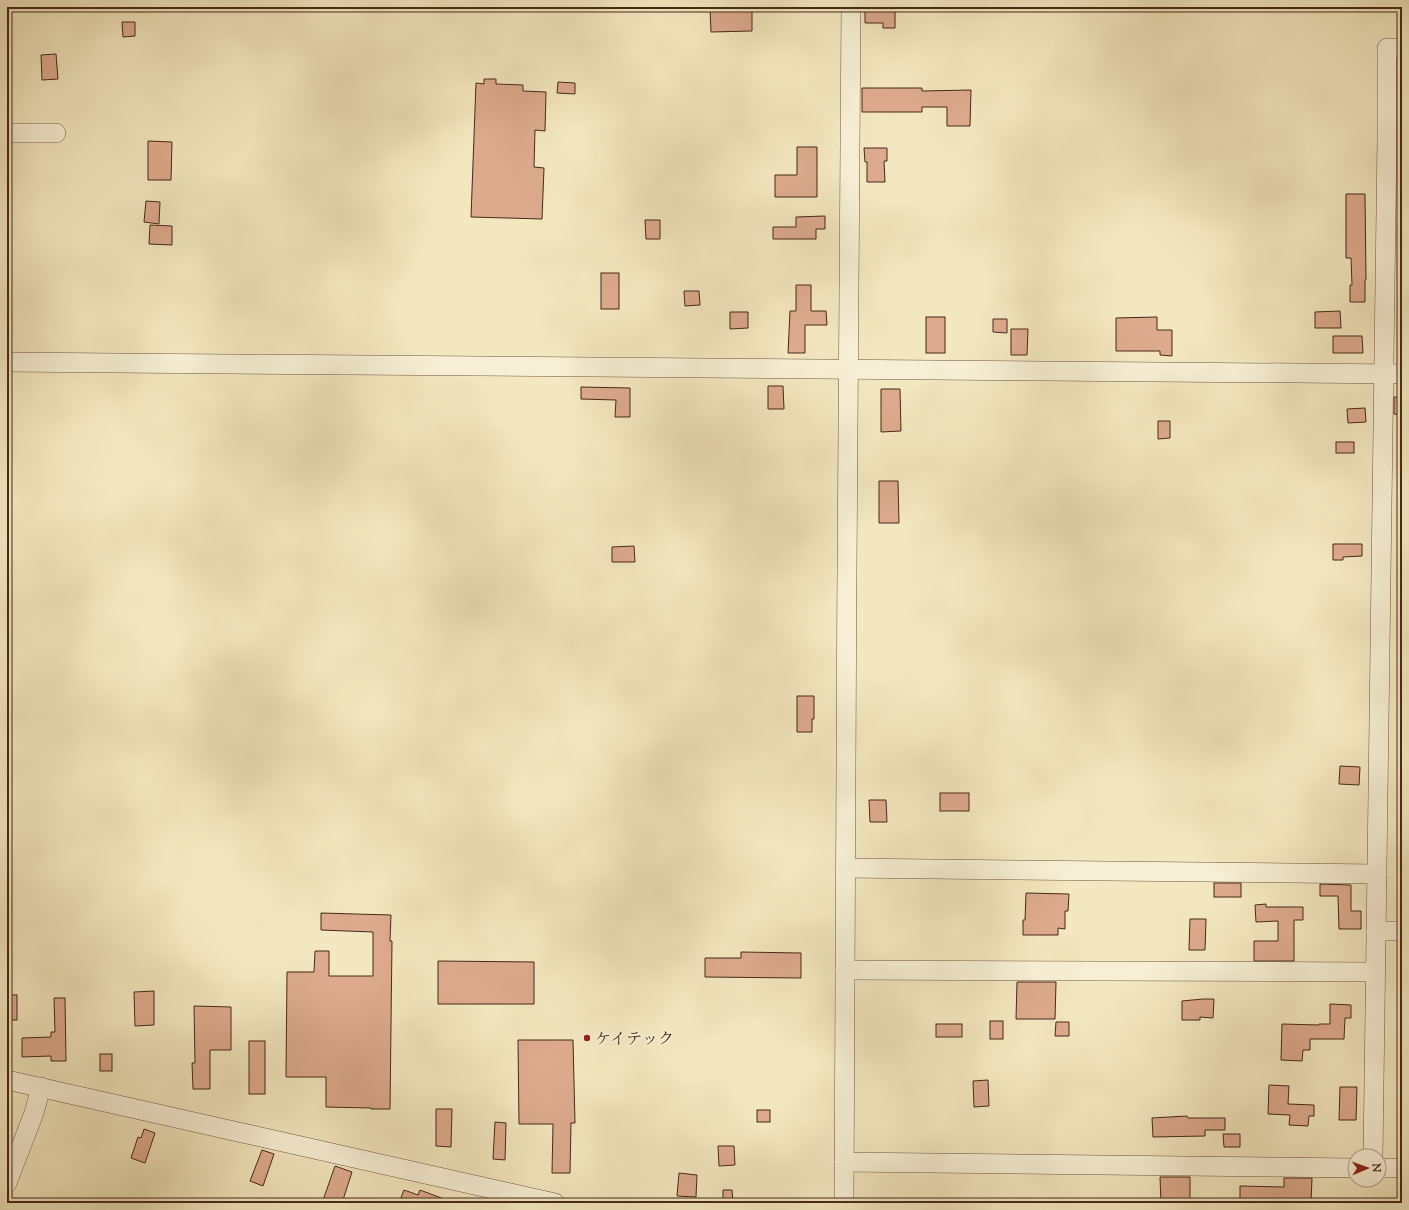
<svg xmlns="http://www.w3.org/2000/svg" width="1409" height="1210" font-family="'Sorts Mill Goudy','Noto Serif JP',serif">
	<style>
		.building { fill: #ddaa8d; stroke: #462919 }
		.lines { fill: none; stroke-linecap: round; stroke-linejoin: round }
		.minor-casing { stroke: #715842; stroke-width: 20 }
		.minor { stroke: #f7efd5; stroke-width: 19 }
		.poi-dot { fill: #8f2418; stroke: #f7efd5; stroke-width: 1.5 }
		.labels { text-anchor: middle; stroke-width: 3; stroke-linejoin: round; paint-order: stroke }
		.poi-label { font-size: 16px; fill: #462919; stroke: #f7efd5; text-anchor: start }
	</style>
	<rect width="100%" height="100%" fill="#f3e7bf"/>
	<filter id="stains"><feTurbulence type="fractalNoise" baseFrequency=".005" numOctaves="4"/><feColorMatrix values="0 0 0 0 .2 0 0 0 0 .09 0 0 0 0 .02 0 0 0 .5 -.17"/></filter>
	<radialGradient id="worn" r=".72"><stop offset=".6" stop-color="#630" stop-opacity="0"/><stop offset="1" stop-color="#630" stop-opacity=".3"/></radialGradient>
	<g class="building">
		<polygon points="710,7 752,7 752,31 711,32"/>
		<polygon points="865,9 895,9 895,28 883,28 883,23 865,23"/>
		<polygon points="122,22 135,22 135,36 123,37"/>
		<polygon points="56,54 58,79 42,80 41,55"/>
		<polygon points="484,79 496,79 496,84 523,85 523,91 546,92 545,131 535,130 534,167 544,168 542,219 471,217 476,83 484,84"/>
		<polygon points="558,82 575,83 575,94 557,93"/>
		<polygon points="862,88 922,88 922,91 971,90 970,126 947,126 947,107 922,107 922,112 862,112"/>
		<polygon points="148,141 172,142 171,180 148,180"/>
		<polygon points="797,147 817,147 817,197 775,197 775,175 797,175"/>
		<polygon points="864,148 887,148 887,161 884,161 885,182 867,182 867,162 865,162"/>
		<polygon points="1346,194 1365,194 1366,280 1365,280 1365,302 1350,302 1350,285 1352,285 1351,258 1346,258"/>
		<polygon points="146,201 160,202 159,224 144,222"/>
		<polygon points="825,216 825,229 816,229 816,239 773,239 773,227 796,227 796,217"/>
		<polygon points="645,220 660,220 660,239 646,239"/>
		<polygon points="150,225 172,226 172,245 149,244"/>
		<rect x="601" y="273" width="18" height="36"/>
		<polygon points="796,285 811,285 811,311 826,311 827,325 805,325 805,353 788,353 790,311 796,311"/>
		<polygon points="684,291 699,291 700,305 685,306"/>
		<polygon points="1340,311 1341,328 1315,328 1315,312"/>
		<polygon points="730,312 748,312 748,328 730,329"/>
		<rect x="926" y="317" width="19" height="36"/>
		<polygon points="1157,317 1157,330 1172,330 1172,356 1160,355 1160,351 1116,351 1116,318"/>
		<polygon points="993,319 1007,319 1007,333 993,332"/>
		<polygon points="1011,329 1028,329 1027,355 1011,355"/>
		<polygon points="1333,336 1362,336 1363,353 1333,353"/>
		<polygon points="768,386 783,386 784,409 768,409"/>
		<polygon points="581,387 630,388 630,417 615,417 616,400 581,399"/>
		<polygon points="881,389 900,389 901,431 881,432"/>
		<polygon points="1394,397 1402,398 1402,415 1394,414"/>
		<polygon points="1365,408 1366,422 1348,423 1347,409"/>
		<polygon points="1158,421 1170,421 1170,438 1158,439"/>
		<rect x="1336" y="442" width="18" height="11"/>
		<polygon points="879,481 898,481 899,523 879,523"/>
		<polygon points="1333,544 1362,544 1362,556 1343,557 1343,560 1333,560"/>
		<polygon points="634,546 635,562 612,562 612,547"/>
		<polygon points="797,696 814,696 814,719 812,719 812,732 797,732"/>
		<polygon points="1340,766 1360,767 1359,785 1339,784"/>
		<rect x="940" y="793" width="29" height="18"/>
		<polygon points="869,800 886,800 887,822 870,822"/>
		<rect x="1214" y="883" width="27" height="14"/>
		<polygon points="1320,884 1351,885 1351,911 1361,911 1361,929 1339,929 1338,896 1320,896"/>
		<polygon points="1026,893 1069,894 1068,911 1065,911 1065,929 1058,928 1058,935 1023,935 1023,920 1025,920"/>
		<polygon points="1266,904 1266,907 1303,907 1303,920 1294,920 1294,961 1254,961 1254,941 1278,941 1278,921 1256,922 1255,905"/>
		<polygon points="321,913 391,915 390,941 392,941 390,1109 371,1109 371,1108 326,1107 326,1077 286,1077 287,972 314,972 315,951 329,951 329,976 373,976 373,932 321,930"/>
		<polygon points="1190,919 1206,919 1205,950 1189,950"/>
		<polygon points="741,952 801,953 801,978 705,977 705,958 741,958"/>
		<polygon points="438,961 534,962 534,1004 438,1004"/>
		<polygon points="1017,982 1056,982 1055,1019 1016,1019"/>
		<polygon points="154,991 154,1025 135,1026 134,992"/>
		<rect x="7" y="995" width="10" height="25"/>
		<polygon points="54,998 65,998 66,1061 51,1061 51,1056 22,1057 22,1038 51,1037 51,1032 55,1032"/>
		<polygon points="1203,999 1214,999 1213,1018 1200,1017 1200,1020 1182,1020 1182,1001"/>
		<polygon points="1330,1004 1351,1005 1351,1018 1345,1018 1344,1039 1310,1039 1310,1050 1303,1050 1302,1061 1281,1060 1282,1024 1319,1025 1319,1024 1330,1024"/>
		<polygon points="194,1006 231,1007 231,1050 210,1050 210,1089 193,1089 192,1063 195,1063"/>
		<rect x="990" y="1021" width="13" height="18"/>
		<polygon points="1056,1022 1069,1022 1069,1036 1055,1036"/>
		<rect x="936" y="1024" width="26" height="13"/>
		<polygon points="518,1040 573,1040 575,1123 571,1123 570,1173 552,1173 553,1124 519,1124"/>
		<rect x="249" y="1041" width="16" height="53"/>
		<rect x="100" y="1054" width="12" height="17"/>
		<polygon points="988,1080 989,1106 974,1107 973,1081"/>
		<polygon points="1269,1085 1289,1086 1288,1104 1314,1105 1314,1116 1309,1116 1308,1126 1289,1125 1290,1115 1268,1114"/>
		<polygon points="1340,1087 1357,1087 1356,1120 1339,1120"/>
		<polygon points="436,1109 452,1109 451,1147 436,1146"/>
		<rect x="757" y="1110" width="13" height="12"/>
		<polygon points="1187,1116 1188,1118 1225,1118 1225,1130 1205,1130 1205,1136 1153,1137 1152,1118"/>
		<polygon points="495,1122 506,1123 505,1160 493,1159"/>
		<polygon points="144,1129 155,1133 145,1163 131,1158 138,1137 141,1138"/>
		<polygon points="1223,1134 1240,1134 1240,1147 1224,1147"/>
		<polygon points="718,1146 734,1146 735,1165 719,1166"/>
		<polygon points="262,1150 274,1154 263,1186 250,1181"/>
		<polygon points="335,1166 352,1172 342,1203 322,1203"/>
		<polygon points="679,1173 697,1175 696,1197 677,1196"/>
		<polygon points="1160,1177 1190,1177 1190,1203 1161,1203"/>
		<polygon points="1284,1178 1312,1178 1311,1203 1240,1203 1240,1186 1284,1187"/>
		<polygon points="404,1190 418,1195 420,1190 452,1202 452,1203 399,1203"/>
		<polygon points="723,1190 732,1190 733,1203 723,1203"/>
	</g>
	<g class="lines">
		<g class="minor-casing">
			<g id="minor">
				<polyline points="7,133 56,133"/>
				<polyline points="7,362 1402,374"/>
				<polyline points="846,868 1377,874"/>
				<polyline points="1376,931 1402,931"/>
				<polyline points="845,970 1375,972"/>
				<polyline points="7,1080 555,1203"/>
				<polyline points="1373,1156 1387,140 1387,48 1402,48"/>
				<polyline points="844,1162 1355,1168"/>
				<polyline points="1379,1168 1402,1168"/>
				<polyline points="7,1183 34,1113 41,1087"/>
				<path d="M844,1203c3,-399 2,-797 7,-1196"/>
			</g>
		</g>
		<use href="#minor" class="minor"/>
	</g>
	<circle class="poi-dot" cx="587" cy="1038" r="4"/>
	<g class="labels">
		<g class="poi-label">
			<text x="595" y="1044">ケイテック</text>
		</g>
	</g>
	<rect width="1409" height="1210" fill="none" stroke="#f3e7bf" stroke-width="24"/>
	<rect x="8" y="8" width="1393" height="1194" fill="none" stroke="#462919" stroke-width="2"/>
	<rect x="12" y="12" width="1385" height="1186" fill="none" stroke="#462919"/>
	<g transform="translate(1367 1168) rotate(88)"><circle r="19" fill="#f7efd5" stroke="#b0a08a"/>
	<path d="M0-3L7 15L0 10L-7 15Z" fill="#8f2418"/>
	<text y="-6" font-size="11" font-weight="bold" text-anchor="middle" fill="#462919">N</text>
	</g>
	<rect width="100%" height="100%" filter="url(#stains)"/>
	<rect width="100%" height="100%" fill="url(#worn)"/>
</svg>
